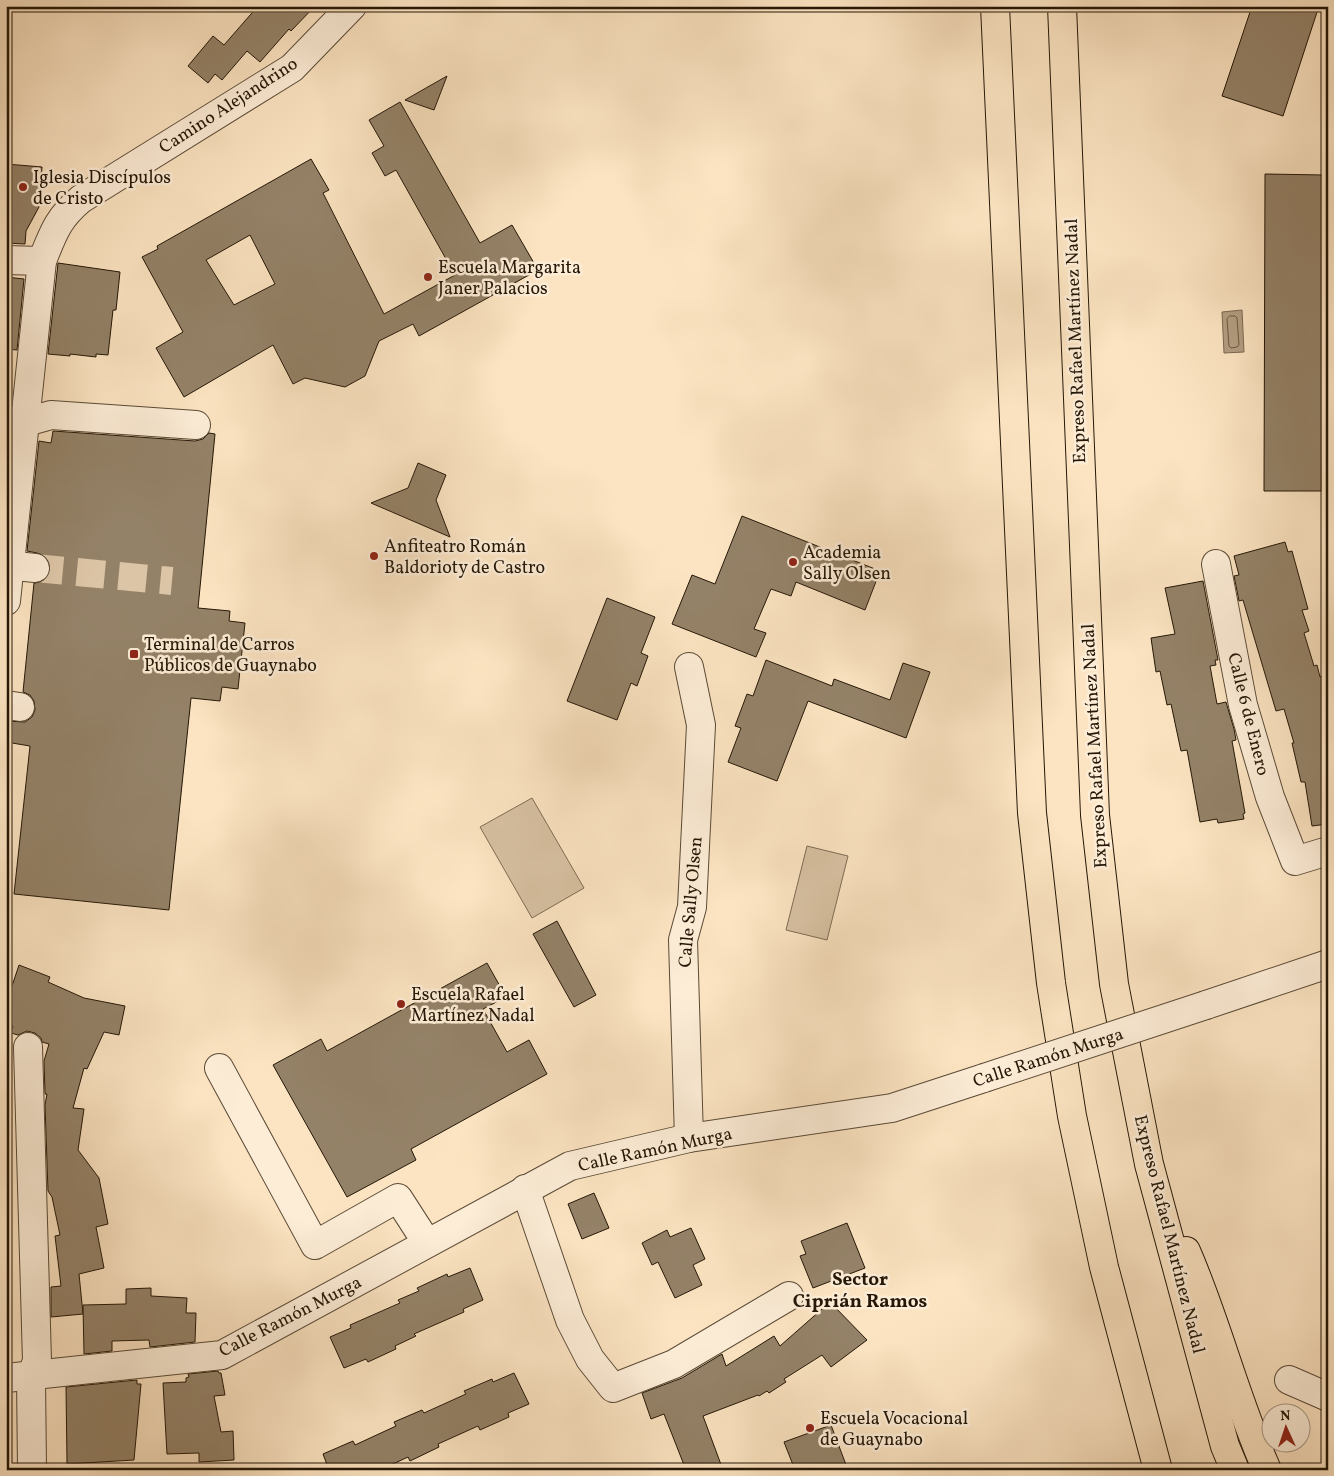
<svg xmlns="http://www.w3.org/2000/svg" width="1334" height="1476" font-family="Vollkorn,serif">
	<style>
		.green { fill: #d7c1a2; stroke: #7e6c54 }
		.water { fill: #b39e82; stroke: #7a6851 }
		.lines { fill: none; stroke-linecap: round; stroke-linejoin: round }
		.shore { stroke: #6c5a44; stroke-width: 1 }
		.building { fill: #948268; stroke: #241707; fill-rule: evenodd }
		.minor-tunnel { stroke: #dcc5a6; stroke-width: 28; stroke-dasharray: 28 14; stroke-linecap: butt }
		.minor-casing { stroke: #5a4a36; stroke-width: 30 }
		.motorway-casing { stroke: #241707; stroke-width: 30 }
		.minor { stroke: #fdedd7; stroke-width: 28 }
		.motorway { stroke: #fce4c2; stroke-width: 28 }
		.minor-bridge-casing { stroke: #5a4a36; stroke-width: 30; stroke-linecap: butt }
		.minor-bridge { stroke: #fdedd7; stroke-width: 28 }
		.poi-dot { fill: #8f2418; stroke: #fdedd7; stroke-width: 2 }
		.labels { text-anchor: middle; stroke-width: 5; stroke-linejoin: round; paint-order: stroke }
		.street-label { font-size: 18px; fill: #241707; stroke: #fdedd7 }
		.poi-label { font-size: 18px; fill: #241707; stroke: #fdedd7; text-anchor: start }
		.neighbourhood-label { font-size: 19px; font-weight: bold; fill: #241707; stroke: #fdedd7 }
	</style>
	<rect width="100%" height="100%" fill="#fce4c2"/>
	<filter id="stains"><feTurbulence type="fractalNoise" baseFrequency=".004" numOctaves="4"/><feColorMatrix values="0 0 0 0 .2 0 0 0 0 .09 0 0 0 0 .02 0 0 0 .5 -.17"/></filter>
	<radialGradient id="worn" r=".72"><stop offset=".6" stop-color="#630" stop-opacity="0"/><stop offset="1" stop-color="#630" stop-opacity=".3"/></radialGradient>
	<g class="green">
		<polygon points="532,798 584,888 532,918 480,827"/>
		<polygon points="807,846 848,856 827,940 786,930"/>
	</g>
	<polygon class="water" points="1242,310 1244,352 1224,353 1222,312"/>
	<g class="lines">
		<polygon class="shore" points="1230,316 1235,316 1237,318 1239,345 1237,347 1231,348 1229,346 1227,319"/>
	</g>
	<g class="building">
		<polygon points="258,6 315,6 291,31 289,29 260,62 247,51 222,80 215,74 208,83 188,66 213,36 224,45"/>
		<polygon points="1252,6 1319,6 1283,116 1222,96"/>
		<polygon points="447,76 434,110 405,100"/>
		<path d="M400,102l80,141 32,-18 26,45 -119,66 -6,-12 -34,17 -14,35 -20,11 -40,-9 -12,6 -20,-39 -89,52 -28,-49 27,-16 -41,-75 16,-8 -1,-3 154,-87 18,31 -6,3 61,121 71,-39 -59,-105 -11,6 -13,-23 12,-7 -15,-26zM250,235l25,49 -41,21 -28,-45z"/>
		<polygon points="6,164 42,167 39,207 26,231 25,244 6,243"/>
		<polygon points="1265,174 1324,175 1322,491 1264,491"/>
		<polygon points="58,263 120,272 116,310 113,310 108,355 96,354 96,357 70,354 70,356 48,354"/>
		<polygon points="6,277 24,279 17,350 6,349"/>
		<polygon points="53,431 195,441 203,439 209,433 215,434 198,608 230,611 229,621 245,623 238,689 222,687 220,701 191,698 169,910 14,894 30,746 6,742 6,721 25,722 32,717 35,710 34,701 30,695 23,692 34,583 42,582 47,578 51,569 49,561 45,556 37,553 27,551 39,441 51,443"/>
		<polygon points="418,463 446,475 436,500 450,537 371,503 408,488"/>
		<polygon points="742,516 880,571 865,610 796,582 791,596 771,589 754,629 766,633 756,657 672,624 692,575 715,584"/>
		<polygon points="1285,542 1288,552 1292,551 1308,609 1302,610 1309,631 1304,633 1314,666 1317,665 1320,677 1328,674 1328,824 1312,826 1305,782 1301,782 1292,743 1294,743 1284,709 1276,711 1243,600 1239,601 1234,576 1239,575 1234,556"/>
		<polygon points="1203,581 1218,660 1215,660 1216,665 1210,666 1217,704 1226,702 1234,729 1236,740 1232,741 1245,813 1243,814 1244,819 1218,823 1217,819 1200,822 1187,750 1181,751 1171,704 1167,705 1160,671 1156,672 1151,638 1175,634 1165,588"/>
		<polygon points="607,598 655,617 641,653 648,656 637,686 631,683 617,720 567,701"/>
		<polygon points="766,660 832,686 834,679 890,700 903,663 930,672 906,738 808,701 777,781 728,762 741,728 735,726 747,694 753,696"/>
		<polygon points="557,921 596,995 574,1007 533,934"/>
		<polygon points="487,963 506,997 483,1009 507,1052 529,1040 547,1074 411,1149 416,1160 347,1197 273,1065 321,1039 327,1051"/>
		<polygon points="19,965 50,977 48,982 84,998 125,1006 119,1035 104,1032 87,1069 84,1068 73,1108 84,1109 78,1150 99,1178 108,1224 96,1227 104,1268 79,1274 83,1314 51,1317 51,1287 61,1286 55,1236 60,1235 52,1197 48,1191 45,1105 47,1094 45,1094 44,1061 49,1044 42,1042 41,1038 35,1033 27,1031 18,1035 11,1033 13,1026 6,1024 6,1004"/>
		<polygon points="594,1193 609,1228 582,1239 568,1204"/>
		<polygon points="847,1223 865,1268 813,1288 800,1256 806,1254 801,1241"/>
		<polygon points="691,1228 705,1259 693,1265 702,1285 675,1298 658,1262 652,1265 642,1243 667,1230 670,1237"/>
		<polygon points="470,1268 483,1300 463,1309 464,1312 414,1334 416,1336 395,1346 396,1349 368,1362 366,1359 344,1368 330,1337 351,1328 350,1325 400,1303 398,1300 419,1291 417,1288 447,1274 448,1277"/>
		<polygon points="151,1288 151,1296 187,1298 186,1313 196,1313 195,1342 150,1347 149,1340 112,1341 112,1351 84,1354 83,1305 126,1304 126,1289"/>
		<polygon points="830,1302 867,1340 831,1367 822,1355 784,1379 786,1382 769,1393 767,1391 759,1396 758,1395 703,1416 723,1470 686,1470 664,1414 651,1419 642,1393 682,1378 722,1354 726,1366 774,1336 780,1346"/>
		<polygon points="218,1371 219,1373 221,1373 225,1395 214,1396 221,1432 233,1431 234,1460 199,1462 199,1453 167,1454 163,1383 186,1382 186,1378 189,1377 188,1374"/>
		<polygon points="514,1373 529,1404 508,1413 509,1417 480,1430 478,1426 438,1444 439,1447 410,1461 408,1457 380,1470 329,1470 323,1454 353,1441 355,1445 396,1426 394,1422 422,1410 424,1413 466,1394 464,1391 492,1379 493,1382"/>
		<polygon points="137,1380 137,1384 141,1384 134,1460 67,1464 66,1387"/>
		<polygon points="831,1425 848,1470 795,1470 784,1442"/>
	</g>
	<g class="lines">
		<polyline class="minor-tunnel" points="35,568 172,581"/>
		<g class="minor-casing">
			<g id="minor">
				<polyline points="6,260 42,261"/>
				<polyline points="6,420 26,422 51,415 196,425"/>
				<polyline points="1216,564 1243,705 1270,797 1295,861 1328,851"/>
				<polyline points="6,565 35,568"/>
				<path d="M6,601l36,-340c11,-27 15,-42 39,-62l211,-131 60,-62"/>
				<polyline points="689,667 701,725 692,907 683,940 689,1138"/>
				<polyline points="6,705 20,707"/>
				<polyline points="1206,1005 1328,964"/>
				<polyline points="28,1047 37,1361 31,1377 32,1470"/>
				<polyline points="219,1068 315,1245 398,1198 427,1243"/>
				<polyline points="525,1189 570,1320 590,1359 613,1388 674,1364 789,1296"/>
				<polyline points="6,1378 222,1355 570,1166 689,1138 892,1108 984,1078"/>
				<polyline points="1289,1380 1328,1397"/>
			</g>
		</g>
		<g class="motorway-casing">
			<g id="motorway">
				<polyline points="995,6 1032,813 1051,983 1072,1116 1104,1267 1158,1470"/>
				<polyline points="1062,6 1095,815 1114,984 1149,1164 1225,1446 1235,1470"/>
				<path d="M1186,1251c31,71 49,147 81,219"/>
			</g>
		</g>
		<use href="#minor" class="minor"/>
		<use href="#motorway" class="motorway"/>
		<g class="minor-bridge-casing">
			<polyline id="minor-bridge" points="984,1078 1206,1005"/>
		</g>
		<use href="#minor-bridge" class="minor-bridge"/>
	</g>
	<g class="poi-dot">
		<circle cx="23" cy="187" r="5"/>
		<circle cx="428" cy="277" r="5"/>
		<circle cx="374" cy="556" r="5"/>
		<circle cx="793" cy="562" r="5"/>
		<rect x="129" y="649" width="10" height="10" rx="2.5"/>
		<circle cx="401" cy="1004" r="5"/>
		<circle cx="810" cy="1428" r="5"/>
	</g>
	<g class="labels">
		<g class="street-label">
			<text transform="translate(228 105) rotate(-33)" y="6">Camino Alejandrino</text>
			<text transform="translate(1075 341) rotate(-92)" y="6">Expreso Rafael Martínez Nadal</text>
			<text transform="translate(1249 714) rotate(76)" y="6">Calle 6 de Enero</text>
			<text transform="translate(1094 746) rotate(-93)" y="6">Expreso Rafael Martínez Nadal</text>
			<text transform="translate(690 902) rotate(-85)" y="6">Calle Sally Olsen</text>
			<text transform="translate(1048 1057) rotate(-18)" y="6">Calle Ramón Murga</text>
			<text transform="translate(655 1149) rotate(-12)" y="6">Calle Ramón Murga</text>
			<text transform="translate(1170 1234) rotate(76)" y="6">Expreso Rafael Martínez Nadal</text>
			<text transform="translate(290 1316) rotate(-27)" y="6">Calle Ramón Murga</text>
		</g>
		<g class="poi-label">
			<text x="33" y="183">Iglesia Discípulos<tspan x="33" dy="21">de Cristo</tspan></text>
			<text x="438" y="273">Escuela Margarita<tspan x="438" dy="21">Janer Palacios</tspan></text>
			<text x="384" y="552">Anfiteatro Román<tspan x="384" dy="21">Baldorioty de Castro</tspan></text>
			<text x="803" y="558">Academia<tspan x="803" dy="21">Sally Olsen</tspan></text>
			<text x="144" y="650">Terminal de Carros<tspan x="144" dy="21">Públicos de Guaynabo</tspan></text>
			<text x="411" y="1000">Escuela Rafael<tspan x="411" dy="21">Martínez Nadal</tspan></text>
			<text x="820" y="1424">Escuela Vocacional<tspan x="820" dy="21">de Guaynabo</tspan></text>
		</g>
		<g class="neighbourhood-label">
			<text x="860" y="1285">Sector<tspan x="860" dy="22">Ciprián Ramos</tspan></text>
		</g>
	</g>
	<rect width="1334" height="1476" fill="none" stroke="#fce4c2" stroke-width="25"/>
	<rect x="8" y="8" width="1319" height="1461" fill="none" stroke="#241707" stroke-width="2.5"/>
	<rect x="12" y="12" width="1309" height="1451" fill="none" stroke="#241707"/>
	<g transform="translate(1286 1428) rotate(357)"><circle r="24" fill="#fdedd7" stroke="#a69784"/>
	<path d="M0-4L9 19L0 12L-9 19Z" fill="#8f2418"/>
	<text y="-8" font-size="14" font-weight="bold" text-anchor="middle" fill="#241707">N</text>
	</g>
	<rect width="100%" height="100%" filter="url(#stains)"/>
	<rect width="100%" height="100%" fill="url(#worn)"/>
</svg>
